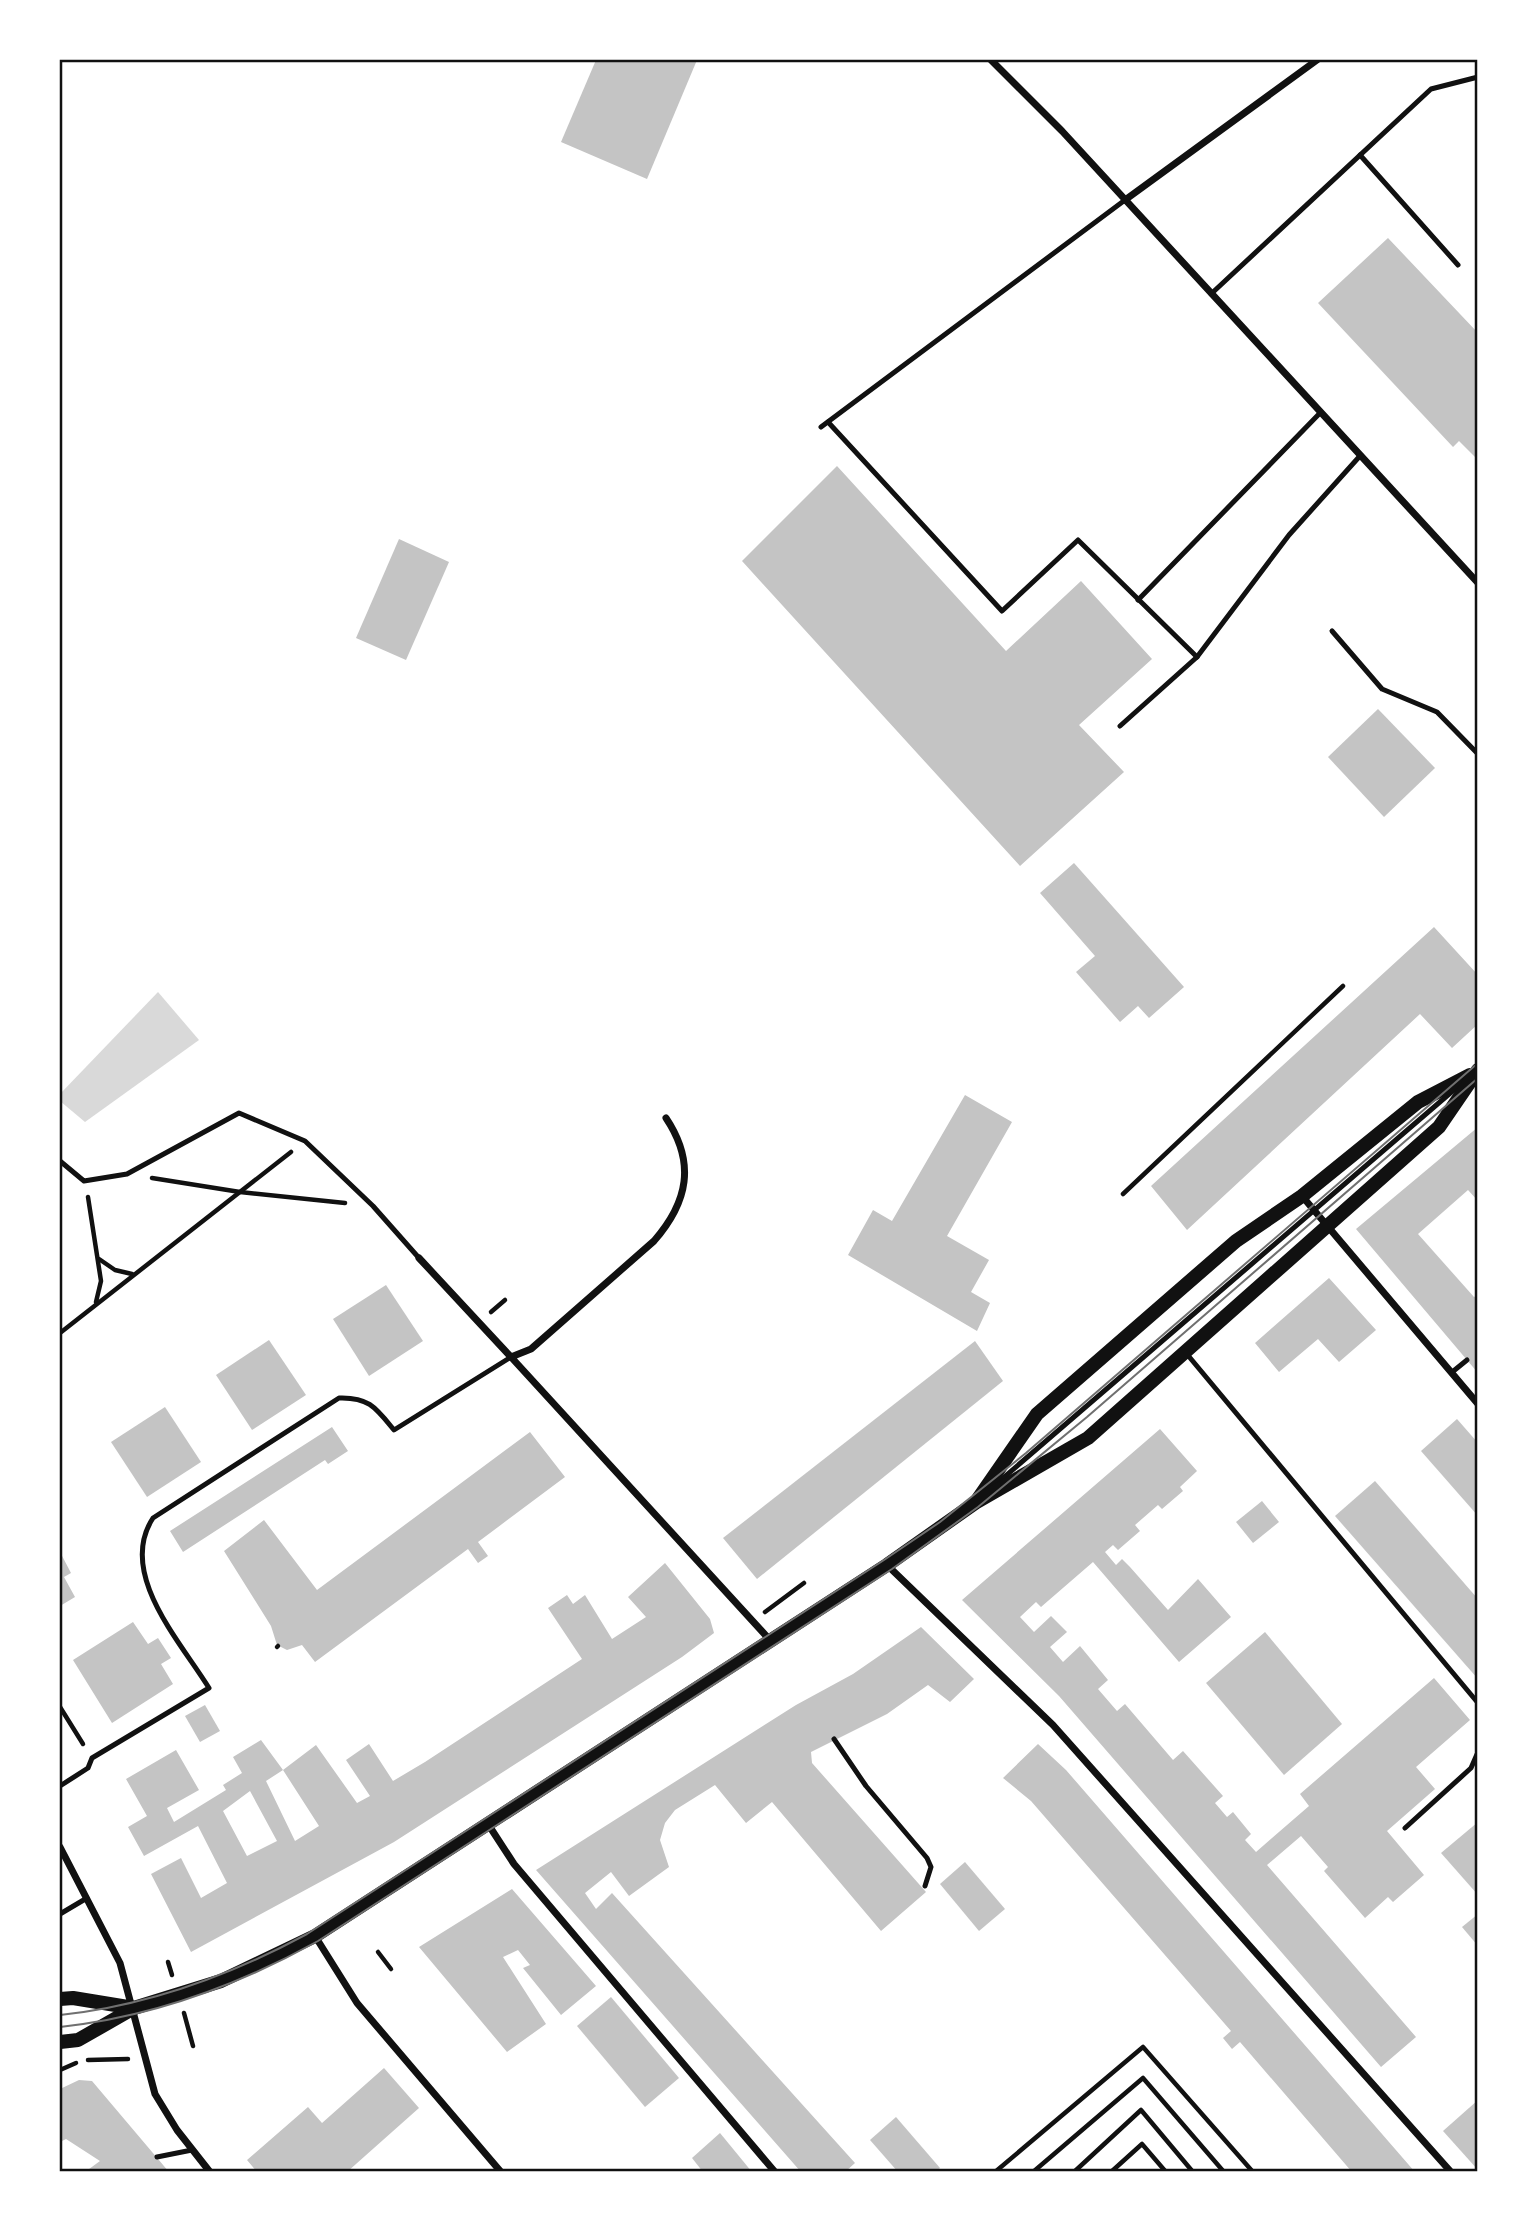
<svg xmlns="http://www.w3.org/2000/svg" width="1537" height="2231" font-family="'Work Sans',sans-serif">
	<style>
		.water { fill: #d9d9d9 }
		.building { fill: #c4c4c4; fill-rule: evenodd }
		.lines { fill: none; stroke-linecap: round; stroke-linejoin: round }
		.path { stroke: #111; stroke-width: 4.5 }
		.service { stroke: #111; stroke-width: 5 }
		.minor { stroke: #111; stroke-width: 7 }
		.secondary { stroke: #111; stroke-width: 14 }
		.tram { stroke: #707070; stroke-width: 2 }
		.neatline { fill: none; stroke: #111; stroke-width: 2.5 }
	</style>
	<rect width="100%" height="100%" fill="#fff"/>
	<polygon class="water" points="158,992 199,1040 85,1122 60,1101 60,1094"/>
	<g class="building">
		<polygon points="596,60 697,60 647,179 561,142"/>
		<polygon points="1388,238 1478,333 1478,460 1459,441 1453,447 1318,303"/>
		<polygon points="837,466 1006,651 1081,581 1152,659 1079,725 1124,772 1020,866 742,561"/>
		<polygon points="399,539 449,562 406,660 356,638"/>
		<polygon points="1378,709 1435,768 1384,817 1328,757"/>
		<polygon points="1074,863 1184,987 1149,1018 1138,1006 1120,1022 1076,972 1095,956 1040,893"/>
		<polygon points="1434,927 1478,975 1478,1024 1452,1048 1420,1014 1187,1230 1151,1186"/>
		<polygon points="965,1095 1012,1122 947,1236 989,1260 971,1292 990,1303 977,1331 848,1255 873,1210 892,1221"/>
		<polygon points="1478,1127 1478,1201 1468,1190 1418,1234 1474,1297 1478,1295 1478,1373 1356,1229"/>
		<polygon points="1329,1278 1376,1330 1339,1362 1318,1339 1279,1372 1255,1343"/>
		<polygon points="386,1285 423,1341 369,1376 333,1319"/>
		<polygon points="269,1340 306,1395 252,1430 216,1375"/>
		<polygon points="975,1341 1003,1381 757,1579 723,1538"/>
		<polygon points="165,1407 201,1462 147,1497 111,1442"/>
		<polygon points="1457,1419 1478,1443 1478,1516 1421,1451"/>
		<polygon points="332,1427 348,1451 328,1464 325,1460 183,1552 170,1531"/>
		<polygon points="1160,1429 1197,1471 1180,1487 1183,1491 1162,1509 1158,1505 1135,1525 1140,1531 1118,1550 1113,1545 1105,1552 1116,1565 1122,1559 1130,1567 1168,1610 1198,1579 1231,1617 1179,1662 1093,1562 1041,1607 1036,1602 1020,1617 1034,1632 1051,1616 1067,1632 1050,1647 1063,1662 1080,1646 1108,1680 1098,1689 1117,1711 1125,1704 1173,1760 1183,1751 1223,1796 1215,1803 1227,1817 1233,1812 1251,1834 1245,1840 1256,1852 1309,1806 1300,1794 1434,1678 1470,1720 1416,1767 1435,1789 1387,1831 1424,1875 1393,1902 1388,1897 1365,1918 1324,1871 1328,1867 1301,1836 1267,1865 1416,2037 1381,2067 1059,1696 962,1600"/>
		<polygon points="530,1432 565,1477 478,1542 488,1556 478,1563 468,1549 315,1662 302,1645 287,1650 277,1645 271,1626 224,1551 264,1520 317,1590"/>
		<polygon points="1375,1481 1478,1599 1478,1679 1335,1516"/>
		<polygon points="1262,1501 1279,1522 1253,1543 1236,1522"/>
		<polygon points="60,1552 71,1573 64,1577 75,1597 60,1606"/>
		<path d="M665,1563l45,56 4,14 -32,24 -288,185 -203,110 -40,-78 30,-16 20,40 26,-15 -29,-57 -54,30 -16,-29 19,-11 -21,-37 50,-29 23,40 -32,18 7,14 52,-32 -3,-5 19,-12 -9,-16 28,-17 22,30 -17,11 29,60 24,-15 -36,-56 33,-25 41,58 13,-7 -24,-36 23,-16 24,37 32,-19 157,-103 -34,-51 19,-13 6,9 12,-9 27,44 34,-22 -18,-20zM250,1791l27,50 -30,15 -24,-45z"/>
		<polygon points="133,1622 148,1644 158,1638 171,1658 161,1664 173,1684 112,1723 73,1660"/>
		<polygon points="921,1627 974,1679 950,1702 928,1685 887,1714 811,1752 812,1763 926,1892 881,1931 772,1802 746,1823 715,1785 675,1810 665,1823 660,1840 669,1867 629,1896 611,1872 585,1893 596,1909 612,1893 855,2163 845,2172 801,2172 536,1870 796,1705 853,1674"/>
		<polygon points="1265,1632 1342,1724 1284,1775 1206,1683"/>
		<polygon points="205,1705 220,1731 200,1742 185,1716"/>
		<polygon points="1038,1744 1066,1770 1415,2172 1352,2172 1240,2042 1232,2049 1223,2038 1231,2031 1031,1801 1003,1778"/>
		<polygon points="1478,1822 1478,1895 1441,1853"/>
		<polygon points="965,1862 1005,1909 979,1931 940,1884"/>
		<polygon points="512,1889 596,1986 561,2015 523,1968 530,1965 518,1950 503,1957 546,2024 507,2052 419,1947"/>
		<polygon points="1478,1914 1478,1946 1462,1927"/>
		<polygon points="611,1997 679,2078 645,2107 577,2026"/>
		<polygon points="384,2068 419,2108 347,2172 257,2172 247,2160 308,2107 322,2123"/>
		<polygon points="79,2080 92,2081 169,2172 85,2172 100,2161 66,2139 60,2142 60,2089"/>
		<polygon points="1478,2100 1478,2170 1443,2131"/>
		<polygon points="896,2117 940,2168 936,2172 898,2172 870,2140"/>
		<polygon points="720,2133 752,2172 703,2172 692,2158"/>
	</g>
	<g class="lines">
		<g class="path">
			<polyline points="152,1178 240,1192 345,1203"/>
			<polyline points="1123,1194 1343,986"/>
			<polyline points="88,1197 101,1281 96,1302"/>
			<polyline points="99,1259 115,1270 132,1274"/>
			<polyline points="491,1312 505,1300"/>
			<polyline points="60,1333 291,1152"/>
			<polyline points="765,1612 804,1583"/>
			<polyline points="277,1647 278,1646"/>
			<polyline points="60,1707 83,1744"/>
			<polyline points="378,1952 391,1969"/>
			<polyline points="168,1962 172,1975"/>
			<polyline points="184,2013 193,2046"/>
			<polyline points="88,2060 128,2059"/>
			<polyline points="60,2070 76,2063"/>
			<polyline points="995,2172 1143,2047 1253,2172"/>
			<polyline points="1033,2172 1143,2078 1224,2172"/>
			<polyline points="1074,2172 1141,2110 1193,2172"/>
			<polyline points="1111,2172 1142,2144 1166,2172"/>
		</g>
		<g class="service">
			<polyline points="1360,155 1458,265"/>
			<polyline points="1211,294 1431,89 1478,77"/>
			<polyline points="828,422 1002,611 1078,540 1197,657"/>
			<polyline points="821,427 1125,200"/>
			<polyline points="1138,600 1320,413"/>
			<polyline points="1332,631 1382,689 1437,712 1478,754"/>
			<polyline points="1120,726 1197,657 1289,535 1359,457"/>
			<polyline points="60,1161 84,1181 127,1174 239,1113 305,1141 373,1206 419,1258"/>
			<polyline points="1186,1353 1478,1703"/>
			<polyline points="1451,1373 1467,1360"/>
			<polyline points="995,1485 1455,1089"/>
			<polyline points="834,1739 866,1786 927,1858 931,1867 925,1886"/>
			<path d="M60,1786l28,-18 4,-10 117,-70c-29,-47 -92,-115 -56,-170l186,-120c30,-1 37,10 55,32l117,-73"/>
			<polyline points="1405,1828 1471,1768 1478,1752"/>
			<polyline points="60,1914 87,1898"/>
			<polyline points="157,2157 192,2150"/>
		</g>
		<g class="minor">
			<polyline points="991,60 1062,131 1478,583"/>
			<polyline points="1125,200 1317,60"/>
			<path d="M666,1118c30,45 22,84 -12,123l-123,108 -20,8 259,283"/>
			<polyline points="1302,1196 1478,1404"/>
			<polyline points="419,1258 511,1357"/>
			<polyline points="887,1565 1053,1725 1451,2172"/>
			<polyline points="488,1824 514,1864 775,2172"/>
			<polyline points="60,1847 120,1963 155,2094 177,2130 210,2172"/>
			<polyline points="315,1936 357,2003 501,2172"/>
		</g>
		<g class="secondary">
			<polyline points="978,1499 1037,1414 1236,1241 1302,1196 1418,1102 1470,1075"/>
			<polyline points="60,1999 73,1998 134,2008"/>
			<polyline points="60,2042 78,2040 134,2008 221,1981 315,1936 887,1565 975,1503 1088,1438 1439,1127 1478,1070"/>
		</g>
		<g class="tram">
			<path d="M60,2015c86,-9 171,-40 247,-81l577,-374 56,-38 86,-69 452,-390"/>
			<path d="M60,2027c92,-10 177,-41 258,-86l574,-372 86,-62 109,-90 391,-339"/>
		</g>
	</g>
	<rect width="1537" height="2231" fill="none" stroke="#ffffff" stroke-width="122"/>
	<rect x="61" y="61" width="1415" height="2109" class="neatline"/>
</svg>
